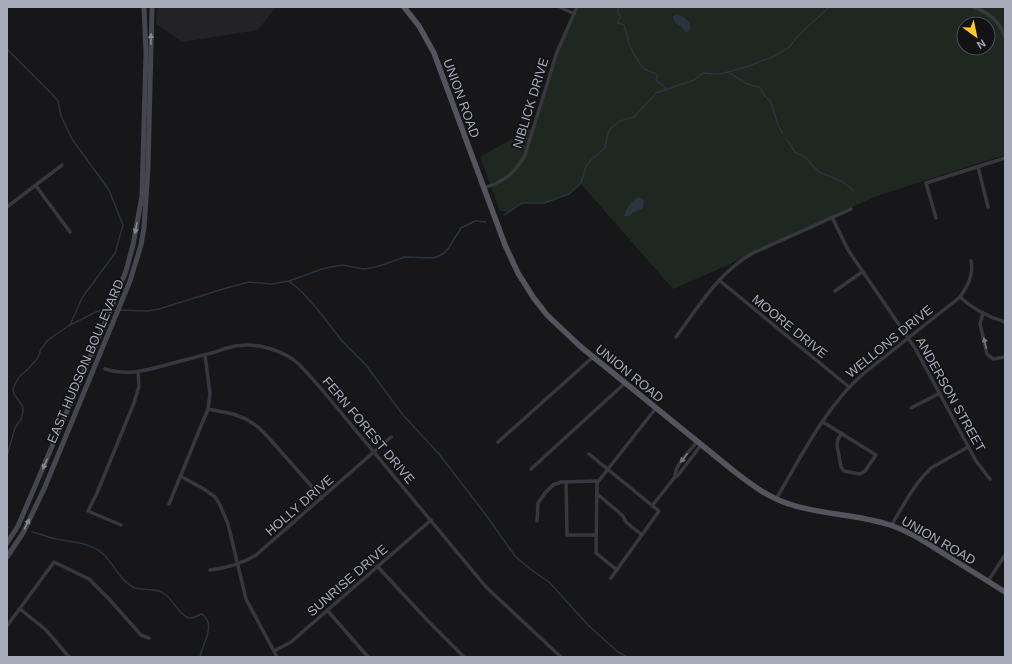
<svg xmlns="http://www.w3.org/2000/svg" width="1012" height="664" font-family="Helvetica,sans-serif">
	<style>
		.built { fill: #232226 }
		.green { fill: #1e2720; fill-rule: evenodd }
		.water { fill: #2b343e }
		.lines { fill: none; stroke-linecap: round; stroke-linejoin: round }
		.stream { stroke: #2b343e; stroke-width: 1.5 }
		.street { stroke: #37383e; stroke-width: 3.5 }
		.secondary { stroke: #45464e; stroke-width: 5 }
		.primary { stroke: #53545d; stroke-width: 5.5 }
		.oneway { fill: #858894 }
		.oneway2 { fill: #757782 }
		.labels { text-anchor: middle; stroke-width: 3; stroke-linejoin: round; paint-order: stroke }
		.street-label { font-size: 13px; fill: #a7abba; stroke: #121114 }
	</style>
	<rect width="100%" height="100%" fill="#171619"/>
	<polygon class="built" points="157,7 276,7 258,30 182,42 156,24"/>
	<path class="green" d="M579,7h426v148l-128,41 -123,55 -21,12 -60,26 -92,-105 -12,10 -5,2 -20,7h-22l-12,9 -10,-1 -20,-54 56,-32 22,-73zM964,24h24v24h-24z"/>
	<g class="water">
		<path d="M676,15c7,0 14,6 15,13l-2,3 -3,1 -4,-5 -7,-4 -2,-7z"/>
		<path d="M638,197l6,3 -1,9 -9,3 -5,4h-5c1,-6 8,-16 14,-19z"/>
	</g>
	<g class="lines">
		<g class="stream">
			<path d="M618,7v6l2,4 -2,6 6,2c2,6 3,10 4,15 1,7 12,26 18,30 4,2 8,2 12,5l-2,5 8,7 1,3"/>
			<polyline points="7,49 53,95 58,101 61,116 72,139 109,190 123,225 115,253 82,298 70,325"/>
			<polyline points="728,72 747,84 758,87 760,88 765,96 771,102 778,125 783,134"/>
			<polyline points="787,140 795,152 805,157 819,172 841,181 854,191"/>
			<polyline points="504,215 522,203 544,203 569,194 581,183 586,166 591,160 605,148 608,133 611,128 620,121 634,117 656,93 694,80 703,73 719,74 728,72 749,66 775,56 789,47 799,35 829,7"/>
			<polyline points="289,281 302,292 318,310 343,342 366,365 403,415 439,454 486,515 515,556 530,569 549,582 589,626 618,652 627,657"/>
			<polyline points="7,456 15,428 21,419 23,412 23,407 14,394 13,389 15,384 19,377 27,370 38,358 41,349 48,340 70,325 98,311 119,310 148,311 159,309 223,289 249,282 271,284 289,281 322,269 331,267 343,265 363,269 371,268 379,266 405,257 433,258 439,256 444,253 448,249 461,228 475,221 486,222"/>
			<polyline points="7,527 9,527"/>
			<path d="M32,532c8,2 16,5 24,7 15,3 33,3 46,14 12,10 18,29 33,35 10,3 21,-1 30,6 7,5 17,25 26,24 3,0 8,-3 11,-4 15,11 0,30 -2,43"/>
		</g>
		<g class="street">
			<polyline points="560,7 574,14"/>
			<path d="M973,7c15,5 27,15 32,30"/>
			<polyline points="978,167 988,207"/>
			<polyline points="36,186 70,232"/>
			<path d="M484,188c21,-7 30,-14 41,-33l32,-103 20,-45"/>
			<polyline points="7,207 62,165"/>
			<polyline points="832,217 848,250 915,348 976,461 990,479"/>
			<polyline points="936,218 926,183 1005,158"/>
			<polyline points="719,280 849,387"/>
			<polyline points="835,291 862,272"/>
			<path d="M960,297c13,12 28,20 45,25"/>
			<polyline points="983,313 980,324 987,354 993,359 1005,357"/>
			<path d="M676,337c23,-31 43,-65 77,-84l98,-44"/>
			<path d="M105,369c22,6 35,3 57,-3 16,-4 33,-9 50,-13 5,-1 10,-4 15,-5 22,-7 48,-1 67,12 11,9 20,21 29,31l163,196 75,70"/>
			<polyline points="911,408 940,393"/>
			<polyline points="208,409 233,414 246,419 258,427 268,437 322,498"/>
			<polyline points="823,422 876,455 865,471 860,474 844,471 841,467 837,445 838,439 842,433"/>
			<polyline points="498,442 593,357"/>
			<polyline points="589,454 659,511 611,578"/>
			<polyline points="531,469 625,383"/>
			<polyline points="180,476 204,489 215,497 219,503 228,524 246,599 277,657"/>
			<path d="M675,477c-1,-11 15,-27 22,-35"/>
			<polyline points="566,482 567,535 596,535"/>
			<polyline points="597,494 614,508 623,516 626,522 642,535"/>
			<path d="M776,499c25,-42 50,-93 87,-125l97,-77c7,-10 14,-22 11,-36"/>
			<polyline points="169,504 208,409 210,394 205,355"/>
			<polyline points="652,506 675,477 679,474 701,445"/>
			<polyline points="537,521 538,503 545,493 553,485 561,482 598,481"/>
			<polyline points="121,525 88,511 97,493 134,403 139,386 138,372"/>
			<path d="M891,526c12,-20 23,-42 40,-58l37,-21"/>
			<polyline points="377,566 428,621 464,657"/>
			<path d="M210,570c17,-2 32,-6 46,-15l135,-118"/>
			<polyline points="617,570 596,553 597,483 656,408"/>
			<polyline points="988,581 1005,555"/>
			<polyline points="20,609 46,630 69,657"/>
			<polyline points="327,610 368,657"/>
			<polyline points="7,626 54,562 89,579 109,599 141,635 149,638"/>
			<polyline points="274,651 291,642 431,520"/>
		</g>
		<g class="secondary">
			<polyline points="7,543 18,526 36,484 117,294 126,271 133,245 142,196 146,53 144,7"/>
			<polyline points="7,557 23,533 44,489 130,281 141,245 144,228 148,168 152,7"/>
		</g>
		<path class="primary" d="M404,7l15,19 15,27 71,192 13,28 15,24 14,18 34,32 154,125c17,13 34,26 54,32 33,11 68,10 101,21 21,7 40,20 59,32 18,11 37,23 56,35"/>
	</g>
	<defs><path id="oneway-solid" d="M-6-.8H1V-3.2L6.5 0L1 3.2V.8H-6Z"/></defs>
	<g class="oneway">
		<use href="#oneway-solid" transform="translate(151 39) rotate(-89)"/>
		<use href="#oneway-solid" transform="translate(136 228) rotate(101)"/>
		<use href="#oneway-solid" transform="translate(45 464) rotate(113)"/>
		<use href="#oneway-solid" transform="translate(27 524) rotate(-64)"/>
	</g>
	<g class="oneway2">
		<use href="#oneway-solid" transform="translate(985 343) rotate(-103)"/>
		<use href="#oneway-solid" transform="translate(684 458) rotate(128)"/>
	</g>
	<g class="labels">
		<g class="street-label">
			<text transform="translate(462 98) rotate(70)" y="5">UNION ROAD</text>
			<text transform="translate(530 103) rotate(-73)" y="5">NIBLICK DRIVE</text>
			<text transform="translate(790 326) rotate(39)" y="5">MOORE DRIVE</text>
			<text transform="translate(889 341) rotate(-39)" y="5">WELLONS DRIVE</text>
			<text transform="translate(85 361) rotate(-67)" y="5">EAST HUDSON BOULEVARD</text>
			<text transform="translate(630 373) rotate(39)" y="5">UNION ROAD</text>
			<text transform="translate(951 394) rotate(61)" y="5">ANDERSON STREET</text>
			<text transform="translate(369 430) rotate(50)" y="5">FERN FOREST DRIVE</text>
			<text transform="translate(299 505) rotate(-41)" y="5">HOLLY DRIVE</text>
			<text transform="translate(939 540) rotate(30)" y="5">UNION ROAD</text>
			<text transform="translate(347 580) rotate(-41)" y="5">SUNRISE DRIVE</text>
		</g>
	</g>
	<rect width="1012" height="664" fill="none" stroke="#a7abba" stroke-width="16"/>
	<g transform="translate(976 36) rotate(147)"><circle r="19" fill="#121114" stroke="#4e4f56"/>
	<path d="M0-3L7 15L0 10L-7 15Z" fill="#ffc828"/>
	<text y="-6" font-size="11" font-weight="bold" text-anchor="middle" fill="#a7abba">N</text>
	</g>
</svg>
